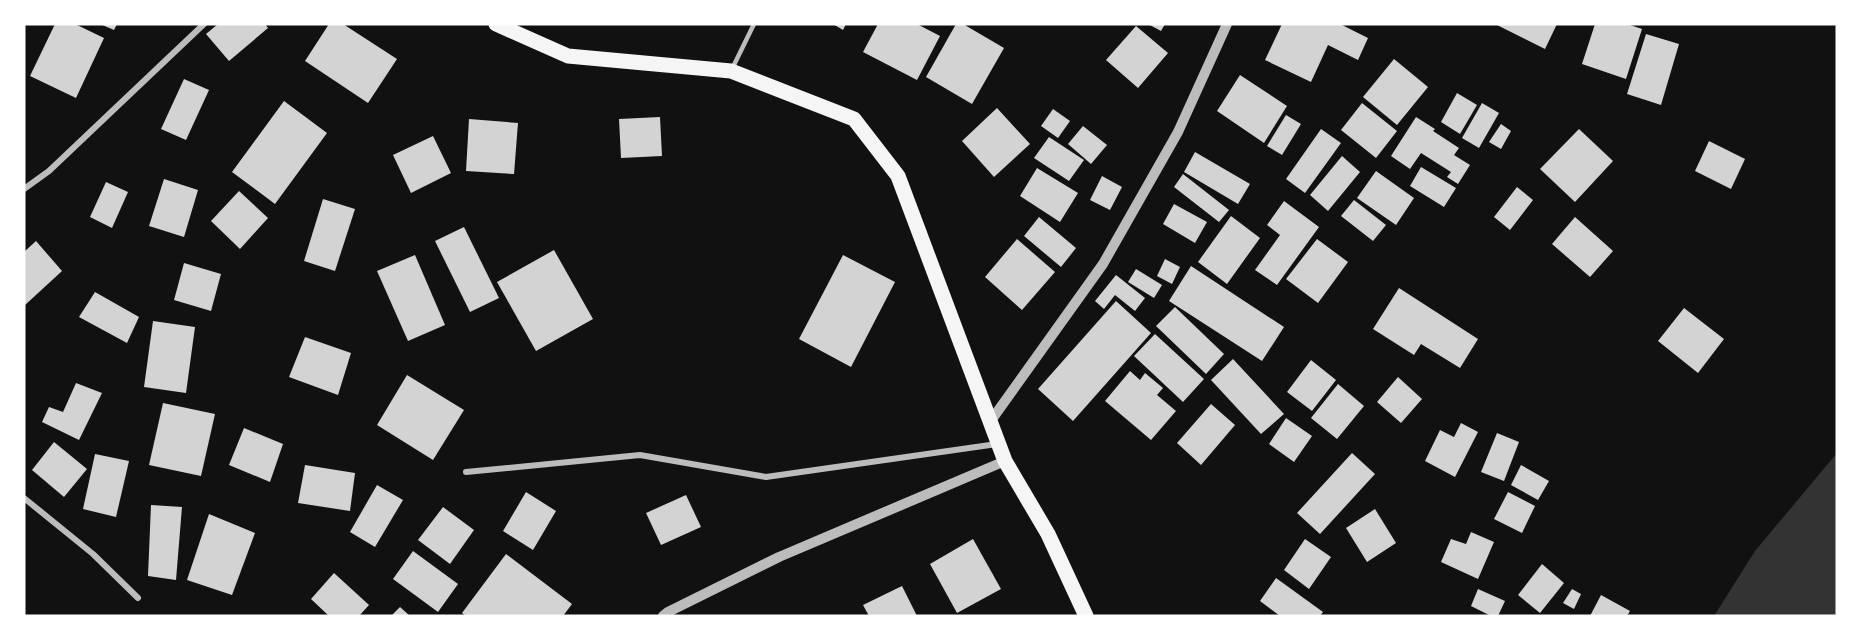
<svg xmlns="http://www.w3.org/2000/svg" width="1861" height="640" font-family="Figtree,sans-serif">
	<style>
		.water { fill: #333 }
		.building { fill: #d3d3d3 }
		.lines { fill: none; stroke-linecap: round; stroke-linejoin: round }
		.service { stroke: #bcbcbc; stroke-width: 4.5 }
		.minor { stroke: #bcbcbc; stroke-width: 6 }
		.tertiary { stroke: #bcbcbc; stroke-width: 10 }
		.primary { stroke: #f5f5f5; stroke-width: 15 }
	</style>
	<rect width="100%" height="100%" fill="#111"/>
	<polygon class="water" points="1837,453 1837,616 1714,616 1755,551"/>
	<g class="building">
		<polygon points="55,24 75,24 104,38 76,98 30,76"/>
		<polygon points="100,24 117,24 114,30"/>
		<polygon points="218,24 265,24 268,28 229,61 206,34"/>
		<polygon points="329,24 343,24 397,59 368,103 305,61"/>
		<polygon points="833,24 846,24 843,30"/>
		<polygon points="878,24 917,24 940,36 917,80 863,52"/>
		<polygon points="956,24 963,24 1004,48 972,104 926,77"/>
		<polygon points="1148,24 1165,24 1161,31"/>
		<polygon points="1282,24 1340,24 1368,38 1358,60 1328,45 1311,82 1265,60"/>
		<polygon points="1495,24 1557,24 1545,49"/>
		<polygon points="1595,24 1627,24 1642,29 1626,79 1582,64"/>
		<polygon points="1136,26 1168,53 1138,88 1106,60"/>
		<polygon points="1646,34 1679,44 1661,105 1627,94"/>
		<polygon points="1394,59 1428,87 1397,125 1363,97"/>
		<polygon points="1240,75 1287,106 1264,143 1217,111"/>
		<polygon points="184,79 209,90 186,140 161,129"/>
		<polygon points="1457,93 1477,105 1460,134 1441,122"/>
		<polygon points="284,101 327,133 275,204 232,172"/>
		<polygon points="1362,103 1397,131 1376,158 1341,130"/>
		<polygon points="1482,103 1499,113 1479,148 1462,138"/>
		<polygon points="997,108 1030,144 994,177 962,141"/>
		<polygon points="1053,109 1070,121 1058,138 1041,126"/>
		<polygon points="1286,115 1301,124 1282,155 1267,146"/>
		<polygon points="660,117 662,156 621,158 619,119"/>
		<polygon points="1416,117 1435,129 1433,131 1459,148 1454,155 1470,165 1458,184 1447,177 1451,172 1421,153 1410,169 1391,156"/>
		<polygon points="469,119 518,123 514,174 466,171"/>
		<polygon points="1501,124 1511,131 1501,149 1489,142"/>
		<polygon points="1083,126 1107,145 1091,164 1068,144"/>
		<polygon points="1321,129 1341,143 1305,193 1286,179"/>
		<polygon points="1579,129 1613,161 1575,202 1540,169"/>
		<polygon points="433,136 451,173 411,193 393,155"/>
		<polygon points="1049,137 1084,160 1069,181 1034,158"/>
		<polygon points="1709,141 1745,159 1731,189 1695,171"/>
		<polygon points="1195,152 1250,184 1238,204 1184,172"/>
		<polygon points="1342,156 1360,172 1328,211 1310,195"/>
		<polygon points="1421,167 1456,188 1444,207 1410,186"/>
		<polygon points="1037,168 1078,193 1060,222 1020,196"/>
		<polygon points="1376,171 1414,198 1396,225 1357,198"/>
		<polygon points="1183,174 1229,210 1219,222 1174,187"/>
		<polygon points="1102,176 1122,187 1110,210 1090,200"/>
		<polygon points="164,179 198,190 184,237 149,226"/>
		<polygon points="106,182 128,192 112,228 90,217"/>
		<polygon points="1517,187 1533,200 1510,230 1494,217"/>
		<polygon points="239,191 268,218 240,249 211,221"/>
		<polygon points="323,199 355,209 335,271 304,261"/>
		<polygon points="1354,200 1386,225 1373,241 1341,216"/>
		<polygon points="1284,201 1319,227 1277,285 1255,270 1280,235 1267,225"/>
		<polygon points="1174,204 1207,222 1195,243 1163,224"/>
		<polygon points="1231,216 1260,238 1227,284 1198,262"/>
		<polygon points="1039,217 1076,248 1061,267 1024,236"/>
		<polygon points="1575,217 1613,251 1590,277 1552,244"/>
		<polygon points="464,227 499,298 470,312 435,241"/>
		<polygon points="1017,239 1055,272 1022,310 985,277"/>
		<polygon points="1317,239 1348,262 1318,303 1286,279"/>
		<polygon points="36,241 62,271 24,306 24,252"/>
		<polygon points="554,250 593,319 536,351 497,282"/>
		<polygon points="415,255 445,325 408,341 377,271"/>
		<polygon points="843,255 895,282 851,367 799,339"/>
		<polygon points="1165,259 1180,267 1172,284 1157,276"/>
		<polygon points="184,263 221,274 211,311 174,300"/>
		<polygon points="1191,266 1284,327 1262,361 1169,301"/>
		<polygon points="1136,269 1162,285 1154,298 1128,282"/>
		<polygon points="1116,275 1145,298 1135,311 1115,295 1104,309 1095,301"/>
		<polygon points="1399,288 1478,339 1460,368 1421,344 1414,355 1373,329"/>
		<polygon points="95,292 139,317 127,343 79,317"/>
		<polygon points="1116,301 1151,333 1073,421 1038,389"/>
		<polygon points="1175,307 1224,354 1206,374 1156,326"/>
		<polygon points="1684,308 1724,339 1698,373 1658,341"/>
		<polygon points="153,321 195,327 186,393 144,387"/>
		<polygon points="1155,334 1204,379 1183,402 1134,356"/>
		<polygon points="305,337 351,353 338,395 289,377"/>
		<polygon points="1233,359 1284,414 1261,434 1211,380"/>
		<polygon points="1311,360 1336,380 1312,411 1287,392"/>
		<polygon points="1130,371 1140,380 1145,373 1163,388 1157,395 1176,411 1151,440 1105,401"/>
		<polygon points="407,375 464,410 433,460 377,425"/>
		<polygon points="1398,377 1422,399 1401,423 1377,402"/>
		<polygon points="76,383 102,393 79,440 42,422 49,407 63,412"/>
		<polygon points="1338,384 1364,406 1337,439 1311,418"/>
		<polygon points="163,403 215,414 201,476 149,465"/>
		<polygon points="1211,404 1235,425 1201,465 1177,443"/>
		<polygon points="1286,418 1312,436 1294,462 1269,444"/>
		<polygon points="1461,423 1478,432 1455,477 1425,461 1440,430 1454,437"/>
		<polygon points="244,428 283,444 270,482 229,465"/>
		<polygon points="1497,433 1519,442 1504,481 1481,472"/>
		<polygon points="54,442 87,469 64,497 32,470"/>
		<polygon points="1352,453 1375,474 1320,534 1297,513"/>
		<polygon points="95,454 129,461 116,517 83,509"/>
		<polygon points="305,465 355,473 350,511 298,503"/>
		<polygon points="1521,465 1549,481 1538,500 1511,485"/>
		<polygon points="377,485 403,500 375,547 350,532"/>
		<polygon points="526,492 556,511 533,550 503,531"/>
		<polygon points="1508,492 1535,506 1522,533 1494,519"/>
		<polygon points="686,495 701,527 661,545 646,513"/>
		<polygon points="151,505 182,507 176,580 148,576"/>
		<polygon points="443,507 474,530 450,564 418,540"/>
		<polygon points="1375,509 1396,543 1367,562 1346,528"/>
		<polygon points="209,514 255,533 232,595 187,580"/>
		<polygon points="1471,532 1494,542 1478,579 1441,562 1451,539 1466,544"/>
		<polygon points="973,539 1001,589 957,613 930,564"/>
		<polygon points="1305,539 1331,557 1309,589 1284,570"/>
		<polygon points="413,551 458,584 438,612 393,579"/>
		<polygon points="506,554 572,604 563,616 466,616 462,613"/>
		<polygon points="1542,564 1564,583 1540,613 1518,595"/>
		<polygon points="334,573 369,605 359,616 329,616 311,599"/>
		<polygon points="1276,578 1323,612 1320,616 1280,616 1260,601"/>
		<polygon points="902,586 917,616 869,616 863,605"/>
		<polygon points="1478,589 1505,601 1498,616 1491,616 1471,606"/>
		<polygon points="1572,589 1581,594 1574,609 1563,603"/>
		<polygon points="1601,595 1630,611 1627,616 1590,616"/>
		<polygon points="400,607 410,616 391,616"/>
	</g>
	<g class="lines">
		<polyline class="service" points="733,67 754,24"/>
		<g class="minor">
			<polyline points="24,189 49,171 204,24"/>
			<polyline points="466,472 640,455 766,477 997,444"/>
			<polyline points="24,498 93,554 138,598"/>
		</g>
		<g class="tertiary">
			<polyline points="990,422 1103,264 1178,132 1227,24"/>
			<polyline points="663,616 668,612 779,557 1005,461"/>
		</g>
		<polyline class="primary" points="496,24 568,56 731,71 854,119 898,176 1005,461 1048,534 1086,616"/>
	</g>
	<rect width="1861" height="640" fill="none" stroke="#ffffff" stroke-width="51"/>
</svg>
